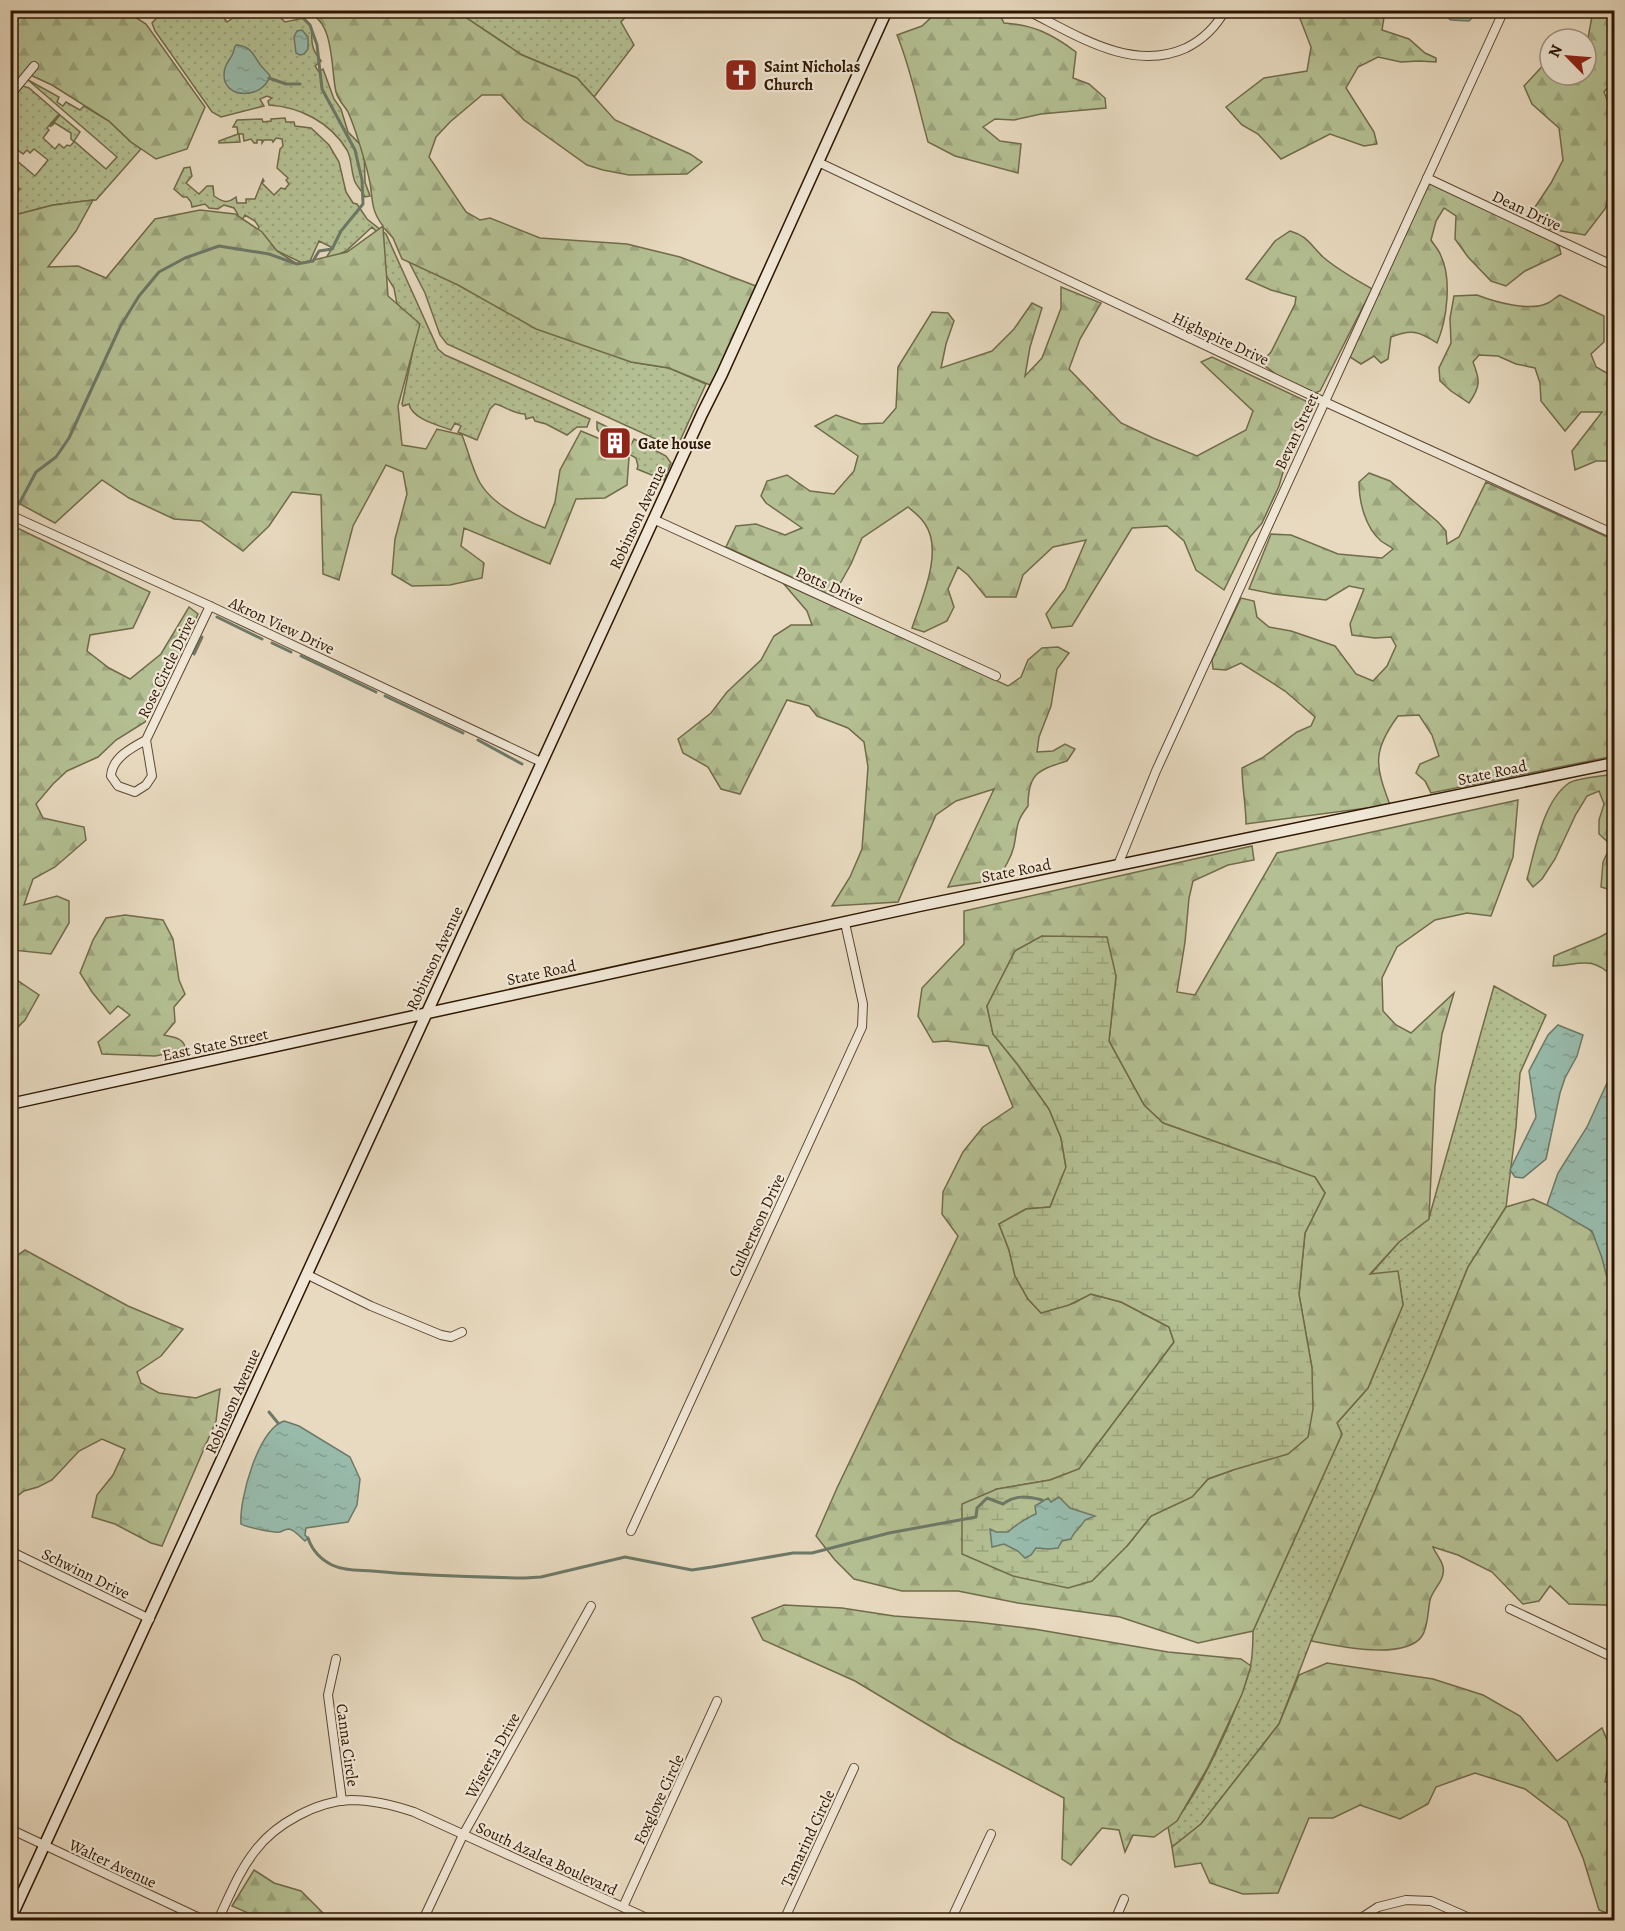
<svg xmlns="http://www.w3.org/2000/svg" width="1625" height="1931" font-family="Alegreya,serif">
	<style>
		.grass { fill: url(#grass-dots); stroke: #706b4a; stroke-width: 1.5 }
		.forest { fill: url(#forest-firs); stroke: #706b4a; stroke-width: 1.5; fill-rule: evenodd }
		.wetland { fill: url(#wetland-marsh); stroke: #706b4a; stroke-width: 1.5 }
		.water { fill: url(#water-ripples); stroke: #6d7967; stroke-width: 1.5 }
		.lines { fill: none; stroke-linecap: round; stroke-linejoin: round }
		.stream { stroke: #6d7967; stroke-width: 3 }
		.street-casing { stroke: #5c4730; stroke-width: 10 }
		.secondary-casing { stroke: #2d1600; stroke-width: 13 }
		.street { stroke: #f0e7d6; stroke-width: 8 }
		.secondary { stroke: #f0e7d6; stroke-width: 10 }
		.labels { text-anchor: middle; stroke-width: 4.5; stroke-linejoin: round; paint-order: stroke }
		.poi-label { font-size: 16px; font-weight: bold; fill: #2d1600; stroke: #f0e7d6; text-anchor: start }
		.street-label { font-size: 16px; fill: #2d1600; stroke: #f0e7d6 }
	</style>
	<defs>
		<pattern id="grass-dots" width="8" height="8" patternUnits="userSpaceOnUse" patternTransform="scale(1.5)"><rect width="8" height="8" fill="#b4c093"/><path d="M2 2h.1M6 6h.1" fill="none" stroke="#9ba47d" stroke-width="1.8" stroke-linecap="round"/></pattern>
		<pattern id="forest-firs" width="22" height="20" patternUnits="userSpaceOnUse" patternTransform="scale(1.5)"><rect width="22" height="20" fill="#b4c093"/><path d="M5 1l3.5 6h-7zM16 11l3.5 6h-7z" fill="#9ba47d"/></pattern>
		<pattern id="wetland-marsh" width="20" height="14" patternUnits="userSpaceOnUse" patternTransform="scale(1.5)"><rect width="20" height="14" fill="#b4c093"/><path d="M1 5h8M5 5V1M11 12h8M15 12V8" fill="none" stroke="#9ba47d"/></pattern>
		<pattern id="water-ripples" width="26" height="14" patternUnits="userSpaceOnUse" patternTransform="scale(1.5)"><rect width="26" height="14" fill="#98bbac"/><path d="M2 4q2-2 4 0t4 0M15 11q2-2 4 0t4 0" fill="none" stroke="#83a092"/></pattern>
	</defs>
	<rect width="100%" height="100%" fill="#e8dac0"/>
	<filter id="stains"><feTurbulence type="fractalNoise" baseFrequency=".00333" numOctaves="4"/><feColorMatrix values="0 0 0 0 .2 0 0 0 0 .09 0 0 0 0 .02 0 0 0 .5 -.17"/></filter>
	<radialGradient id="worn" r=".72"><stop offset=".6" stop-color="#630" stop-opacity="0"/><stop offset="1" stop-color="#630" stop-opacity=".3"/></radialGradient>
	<g class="grass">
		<path d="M164,10l62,1 -2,7 3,4 6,-4h10l3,-8 33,1 2,7 4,4 19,-4c13,13 5,15 9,29 1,5 5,9 8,14l-6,5 4,6 4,-3 11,30 7,10 7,23 16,16 1,34 5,14 -5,1c-2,-5 -7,-9 -10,-15 -4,-10 -3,-23 -8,-32 -17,-28 -47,-43 -78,-45l-1,-4 4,-3 -5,-2 -7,3 4,7 -43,11 -9,-5 -57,-81 -3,-8z"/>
		<polygon points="456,11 631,11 621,22 634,45 594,97 577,78 522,55"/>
		<polygon points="28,80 59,97 57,102 63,106 66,102 80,110 84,106 109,121 131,142 141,149 96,200 53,205 11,216 11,209 14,209 13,206 18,200 14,196 20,189 11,181 10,155 35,176 48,160 34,149 30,153 27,150 23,154 11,145 11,100 23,86 29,88 59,114 47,128 49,130 43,138 55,149 59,144 64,148 67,145 70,146 74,142 71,139 71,133 55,123 50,127 60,115 80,132 74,141 106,169 117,157"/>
		<path d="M285,118l1,4h8l1,4 16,2 18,17 10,17 7,30 7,11 4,1 10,15 19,15 52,115 7,6 145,64 -3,8h-10l-10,8 -21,-11 -11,-3 -2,-4 -7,2 -1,-5c-12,0 -20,-8 -30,-10l-5,5 -13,31 -19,-8 3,-6 -6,-3 -4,7c-13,-5 -39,-11 -42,-26l-6,2 -1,-2 16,-79 -21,-21 -3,-16 -7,-11 -5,-12 -4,-32 -6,-6 -26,24 -19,9 -1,-2 5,-8v-3l-12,-6 -9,20 -8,2 -49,-24 6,-12 -4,-6 -10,-6 -4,7 -7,-1 4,-6 -4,-7 -10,-3 -6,4 -9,-1 -4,-4 -13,3 -1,-5 -4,-5h-4l-9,-8 10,-21 6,-1 2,9 -6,7 13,11 8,-8h6l1,10c9,6 13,8 22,1l1,6h9v-4h9l8,-20 1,2 -2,2 12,12 7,-7 4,1 4,-5 -3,-4 2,-2 -11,-10 3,-19 3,-3 -1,-7 -6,-1 -3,4 -1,-2h-8l-2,3v-3h-5v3h-3l-3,-4 -7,2 -1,-7h-4l1,8 -21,1v-2l19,-7 -1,-7h-4l4,-7 25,-1 1,3 8,-1v-2z"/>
		<polygon points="405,254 631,362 669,368 706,384 678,445 671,446 447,344 440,335 425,293"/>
		<polygon points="597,422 622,434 620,439 612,435 613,432 610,431 600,433 597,429"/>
		<polygon points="634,439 666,456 671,463 664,480 637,469 638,466 636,458 627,453"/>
		<path d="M1494,986l52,29 -26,58 -4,54 -10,80 -38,60 -41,102 -116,272 -32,83 -78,100 -29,23 -4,-20c26,-19 74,-126 82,-159 3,-12 3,-25 3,-37l89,-197 -5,-11 31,-35 35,-83 -5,-33 -28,3 29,-33 30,-24z"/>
	</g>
	<g class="forest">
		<polygon points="11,11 106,11 132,15 146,24 205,107 187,149 156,159 131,142 109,121 52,85 28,74 21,82 11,87"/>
		<path d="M300,11h156l66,44 55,23 38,42 75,34 12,8 -15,12 -58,1 -26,-5 -16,-5 -63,-45 -23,-25h-19l-32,27 -14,15 -7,20 37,55 14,8 10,-2 50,20 87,6 16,4 37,9 81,31 -46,99 -46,-19 -38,-6 -95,-33 -78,-44 -56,-26 -9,-21 -10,-11 5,69 32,28 -22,82 4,39 24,4 11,-20 25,6c6,15 10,34 18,48 13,22 42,36 65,45l10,-26 5,-32 21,-39 29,12 19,14 -2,28 -22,13 -29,1 -26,65 -86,-36 -3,18 23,17 -2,15 -32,7 -38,1 -20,-12 3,-35 12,-45 -4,-22 -17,-7 -33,61 -14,54 -16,-6 -2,-79 -29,-3 -23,34 -26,25 -42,-30 -27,-2 -45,-21 -27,-18 -47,43 -44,-24v-283l42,-11 40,-5 -17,31 -28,36 30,-1 28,12 49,-59 45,-9 35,4 27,18 15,19 20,13 50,-12 36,-26c-12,-16 -10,-24 -13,-43 -3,-16 -15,-56 -22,-71 -4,-7 -10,-12 -12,-20 -6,-26 0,-78 -36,-81z"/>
		<path d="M938,11h60l6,12c30,2 48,11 72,29l-3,26 16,6 16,14 1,10 -65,6 -27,6 -19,-1 -12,8 17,14 21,3 -3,29 -63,-17 -27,-14c-10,-36 -17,-73 -31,-107l25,-9z"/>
		<polygon points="1303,11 1385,11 1382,30 1409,39 1425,53 1436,58 1436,62 1419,61 1401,62 1378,57 1358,67 1346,88 1374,132 1377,144 1364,146 1330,134 1281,159 1258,134 1242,125 1226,107 1264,78 1307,71 1311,47 1299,16"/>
		<polygon points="1593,11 1614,11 1614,80 1604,92 1614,117 1614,185 1605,209 1585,235 1549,229 1529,216 1551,183 1563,160 1559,128 1532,104 1524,86 1550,58 1550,75 1586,75 1586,39 1588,38"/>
		<path d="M1431,184l120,56 8,6 2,8 -36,17 -19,15 -15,-5 -23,-24 -13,-18 1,-23 -12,-8 -8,13 -5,19c3,5 8,10 10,16 11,23 6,64 -4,87 -18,-12 -26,-14 -46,-6l-3,22 -7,4 -7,-7 -13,8 -11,-7 77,-171z"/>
		<path d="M1290,231c18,5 21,15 33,26 15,13 32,22 49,32l-52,102 -5,2 -38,-18 -16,-12 10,-11 24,-48 1,-7 -25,-7 -25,-11 29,-38z"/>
		<path d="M1061,287l40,16 -21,36 -11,30 52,54 32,15 44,18 49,-26 7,-19 -52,-49 11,-5 96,45 -12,26 -17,58 -17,37 -12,14 -26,53 -28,-20 -12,-29 -17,-15 -35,2 -60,98 -20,2 -6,-14 19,-25 21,-49 -33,7 -30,28 -7,22h-30l-18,-22 -10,-8 -10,22 6,18 -7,14 -23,11 -12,-4c9,-27 32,-77 13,-104 -4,-7 -11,-12 -17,-17l-46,31 -11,26 -18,32 -107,-49 10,-21 20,-2 29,11 17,-7 -36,-25 -5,-7 6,-15 20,-6 23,16 24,3 20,-23 4,-15 -43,-30 21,-11 25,9 22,-1 13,-15 2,-41 34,-55 16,1 6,8 -8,23 -5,24 51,-17 22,-22 18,-26 10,5 -12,39 -5,29 17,-18 19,-50z"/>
		<path d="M1477,295c18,7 53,17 71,8 4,-2 8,-6 12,-8l44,21v26l-13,12 5,13 18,10v84h-18l-21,9 -3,-19 30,-39h-21l-16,19 -24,-30 -1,-18 -5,-15 -19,-4 -18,-8 -19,-1 -6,7c7,18 8,24 -4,41l-18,-12 -11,-10 -1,-13 12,-25 -1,-25 4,-22z"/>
		<path d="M1369,473l21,8 48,41 8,9 1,13 12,-7 27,-55 128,58v216l-183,37 -6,-12 -9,-8 4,-9 19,-8 -7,-21 -13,-20 -21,1c-26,35 -23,49 -8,89l-144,19c0,-19 -4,-37 -4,-56l20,-10 35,-26 14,-6 4,-9 -30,-26 -44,-28 -15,7 -13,-1 -1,-9 29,-62 13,3 3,16 12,10 22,4 44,15 21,28 17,7 14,-15 9,-20 -5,-9 -16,1 -23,-3 -2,-11 14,-35 -15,-3 -23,14 -52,-6 -25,-5 22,-55 20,1 47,19 44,4 11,-9c-3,-3 -8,-5 -12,-8 -16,-14 -22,-39 -22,-59z"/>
		<polygon points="11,525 150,592 133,628 90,635 87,651 109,668 130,679 161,654 189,607 198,614 145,722 116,740 98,757 67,771 53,784 36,804 43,818 84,827 86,840 55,867 33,879 24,905 57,896 69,901 69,923 51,954 13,950 11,976 39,995 25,1020 11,1034 11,1036"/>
		<path d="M783,583l225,103 13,-9 7,-17 14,-12 16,-1 11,6 -12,16 -6,37 -12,31 -2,15 16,-1 12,-7 10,5 -8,12c-29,9 -39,12 -39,45 -13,17 -10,20 -14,40 -3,13 -10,23 -18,34l-48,7 46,-98 -38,12 -20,14 -38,87 -66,4 18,-29 12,-28 6,-82 -4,-25 -16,-14 -31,-12 -8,-10 -22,-6 -47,94 -19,-5 -13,-22 -25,-14 -5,-14 33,-26 16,-21 34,-32 13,-24 17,-11h21l-5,-14z"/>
		<path d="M1614,774v117l-13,-4 2,-25 8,-17 -12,-11v-14l5,-16 -5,-13 -12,5 -11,18 -21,45 -13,20 -9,8 -6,-8c8,-29 16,-78 42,-96 8,-5 35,-7 45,-9z"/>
		<path d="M1518,800l-5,57 -22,59 -24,-3 -32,7 -38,27 -15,31 1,33 13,14 15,8 43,-40 -12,41 -7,52 -6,133 -30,23 -29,32 28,-3 5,34 -35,83 -31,35 5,11 -89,197 -55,12 -78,-26 -102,-14 -60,-12h-56l-48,-12 -19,-19 -19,-24 21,-48 121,-252 -16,-22 1,-22 20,-40 20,-25 30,-20 -25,-61 -42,-5 -13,1 -15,-26 4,-28 42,-44v-33l288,-65 2,14 -26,5 -35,16 -4,17 -4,44 -8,50 18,3 82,-142zM1042,936l74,40 -7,65 35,64 19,18 152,54 10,16 -20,40 -6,62 13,73 -79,102 -25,9 -16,18 -41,19 -24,30 -130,-57 53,-9 29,-11 95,-127 -5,-15 -48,-25 -31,-8 -16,9 -33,10 -13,-14 -13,-23 -6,-26 -10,-26 27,-15 24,-2 16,-39 -5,-30 -12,-29 -31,-44 -25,-31 -6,-28 28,-55z"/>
		<path d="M125,915l38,5 10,19 6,41 6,14 -11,13 1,15 -11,13c10,2 20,3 22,15l-31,6 -53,-2 -4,-12 32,-27 -12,-9 -8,8 -18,-22 -12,-19 13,-33 13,-22z"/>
		<path d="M1614,929v78l-3,-8 2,-22c-22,-22 -33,-12 -60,-11l1,-10 46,-19z"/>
		<path d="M1533,1199c18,8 43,18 57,31 12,11 18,58 24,75v310l-8,-10 -37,-1 -19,-18 -11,15 -16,3 -31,-32 -34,-17 -25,-8c2,6 9,13 10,20 3,12 -10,22 -13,33 -2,10 -2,28 -8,36 -17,25 -86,10 -111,5l116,-272 41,-102 38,-60z"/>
		<polygon points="25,1250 128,1306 183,1329 161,1356 137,1372 141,1383 159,1393 196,1398 220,1389 216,1421 162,1546 151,1543 115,1524 92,1517 97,1495 113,1475 125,1449 102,1439 79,1451 52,1480 38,1487 24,1491 12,1500 11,1499 11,1260"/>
		<polygon points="784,1605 842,1608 894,1616 976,1622 1034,1629 1168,1652 1241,1659 1251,1666 1242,1694 1209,1765 1177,1821 1154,1837 1133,1835 1125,1852 1119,1830 1102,1828 1071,1865 1062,1859 1064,1798 955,1741 855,1681 763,1640 752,1618"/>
		<polygon points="1327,1663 1433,1679 1483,1695 1520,1716 1557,1761 1602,1728 1611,1749 1605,1782 1614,1781 1614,1916 1599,1910 1583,1858 1567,1821 1525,1789 1475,1773 1436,1787 1428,1804 1400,1819 1360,1805 1333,1818 1309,1818 1278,1893 1243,1894 1210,1883 1201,1863 1175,1867 1172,1847 1201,1824 1279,1724 1299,1675"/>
		<polygon points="254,1870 274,1883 301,1891 330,1920 264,1920 232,1906"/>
	</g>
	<polygon class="wetland" points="1042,936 1107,937 1116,976 1109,1041 1144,1105 1163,1123 1315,1177 1325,1193 1305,1233 1299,1294 1312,1368 1313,1409 1308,1437 1288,1454 1233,1470 1208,1479 1192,1497 1151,1516 1127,1546 1092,1581 1068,1588 1013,1576 962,1554 962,1504 997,1489 1050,1480 1079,1469 1174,1342 1169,1327 1121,1302 1091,1294 1069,1305 1041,1313 1028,1299 1015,1276 1009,1250 999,1224 1026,1209 1050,1207 1066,1167 1061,1138 1049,1109 1018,1065 993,1034 987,1006 1015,951"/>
	<g class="water">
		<polygon points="1439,11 1479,11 1469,21 1451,20"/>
		<polygon points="302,30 308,37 308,49 304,54 300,55 296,53 294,37 297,31"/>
		<path d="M236,45c18,1 18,14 27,23 3,3 5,5 7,8 -7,23 -46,24 -46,-1 0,-12 6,-14 9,-22 1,-3 1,-6 3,-8z"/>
		<polygon points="1558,1025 1583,1035 1577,1056 1565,1078 1560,1093 1546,1159 1523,1178 1515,1177 1510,1170 1536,1117 1529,1071 1548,1035"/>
		<polygon points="1607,1083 1614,1084 1614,1305 1602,1258 1592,1231 1547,1205 1558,1173 1587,1127"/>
		<path d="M284,1421l15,5 51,31 10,22 -3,26 -9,17 -42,6 -1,7 3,3 -3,3c-4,-3 -10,-11 -16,-12 -2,0 -7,2 -9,3 -6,1 -35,-5 -39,-8 -2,-25 17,-94 43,-103z"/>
		<path d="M1059,1497l11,11 25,8 -10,4c-4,7 -11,11 -14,19l-9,2 -4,7 -9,1 -13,-1 -5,7 -6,3 -7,-7 -14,-7 -12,3 -2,-18 6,3h12c6,-6 20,-15 28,-18l-1,-8 13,-8 3,4z"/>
	</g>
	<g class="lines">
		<g class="stream">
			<polyline points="269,78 286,84 300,84"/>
			<polyline points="19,504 36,472 56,457 69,438 120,327 139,296 159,272 185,258 219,246 269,254 297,264 313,261 319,251 332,249 341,231 363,204 362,180 355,150 322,89 317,45 310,25 295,10"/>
			<polyline points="217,617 262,639"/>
			<polyline points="272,643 291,652"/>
			<polyline points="194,654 202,637"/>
			<polyline points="301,656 376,692"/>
			<polyline points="385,696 463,733"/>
			<polyline points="478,740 522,764"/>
			<polyline points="269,1412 278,1423"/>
			<path d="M308,1538c4,12 12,21 24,27 12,6 27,5 40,6 51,5 102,6 153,7l16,-1 84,-20 67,13 20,-3 81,-14h19l77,-20 87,-16 1,-9 10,-10 16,6c12,-9 24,-8 39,-4"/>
		</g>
		<g class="street-casing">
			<g id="street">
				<path d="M1026,10c49,24 105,63 160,38 16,-8 30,-21 39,-38"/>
				<polyline points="10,95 34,66"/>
				<polyline points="818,162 1325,402 1614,534"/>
				<polyline points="1427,178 1614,266"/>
				<polyline points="10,515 210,606 541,762"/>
				<polyline points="653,519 996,676"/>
				<path d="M146,740c-15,8 -34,18 -35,36l7,10 17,6 11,-7 6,-9 -6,-36 64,-134"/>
				<polyline points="1118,865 1156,771 1504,10"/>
				<polyline points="306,1274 371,1306 441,1335 451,1337 462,1332"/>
				<polyline points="631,1531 862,1027 863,1004 845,923"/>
				<polyline points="10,1551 150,1619"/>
				<polyline points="1510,1609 1614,1658"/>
				<polyline points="336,1659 328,1695 342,1801"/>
				<polyline points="10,1829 204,1920"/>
				<polyline points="623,1907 717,1701"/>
				<path d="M218,1920c11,-23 21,-49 37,-69 20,-27 62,-50 96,-51 22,0 42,5 63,12l237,108"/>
				<polyline points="423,1920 463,1835 591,1606"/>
				<polyline points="784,1920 854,1768"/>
				<polyline points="951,1920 991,1834"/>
				<polyline points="1115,1920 1124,1899"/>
				<polyline points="1358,1920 1378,1907 1406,1900 1431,1901 1474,1920"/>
			</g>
		</g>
		<g class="secondary-casing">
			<g id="secondary">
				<polyline points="10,1104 919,906 1614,763"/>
				<polyline points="10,1920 702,414 722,374 887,10"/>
			</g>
		</g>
		<use href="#street" class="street"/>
		<use href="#secondary" class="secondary"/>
	</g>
	<defs>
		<g id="church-square" transform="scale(1.725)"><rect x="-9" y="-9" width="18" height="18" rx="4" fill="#8f2418" stroke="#f0e7d6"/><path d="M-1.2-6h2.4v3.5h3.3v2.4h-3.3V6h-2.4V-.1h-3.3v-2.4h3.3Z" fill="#fff"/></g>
		<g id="building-square" transform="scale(1.725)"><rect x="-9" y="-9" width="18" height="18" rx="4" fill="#8f2418" stroke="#f0e7d6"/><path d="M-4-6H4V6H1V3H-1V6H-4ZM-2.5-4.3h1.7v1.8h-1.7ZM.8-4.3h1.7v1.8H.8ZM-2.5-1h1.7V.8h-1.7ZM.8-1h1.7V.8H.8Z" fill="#fff"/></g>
	</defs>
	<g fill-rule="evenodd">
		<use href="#church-square" x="741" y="75"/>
		<use href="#building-square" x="615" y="443"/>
	</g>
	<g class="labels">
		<g class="poi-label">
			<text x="764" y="72">Saint Nicholas<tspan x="764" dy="18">Church</tspan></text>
			<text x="638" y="449">Gate house</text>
		</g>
		<g class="street-label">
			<text transform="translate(1527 210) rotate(25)" y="6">Dean Drive</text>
			<text transform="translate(1221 338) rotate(25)" y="6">Highspire Drive</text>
			<text transform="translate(1296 431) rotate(-65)" y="6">Bevan Street</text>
			<text transform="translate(637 517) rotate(-65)" y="6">Robinson Avenue</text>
			<text transform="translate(830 585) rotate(24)" y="6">Potts Drive</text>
			<text transform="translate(282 625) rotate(25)" y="6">Akron View Drive</text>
			<text transform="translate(166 667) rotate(-64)" y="6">Rose Circle Drive</text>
			<text transform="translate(1492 772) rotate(-12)" y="6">State Road</text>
			<text transform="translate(1016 870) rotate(-11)" y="6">State Road</text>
			<text transform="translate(434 958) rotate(-65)" y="6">Robinson Avenue</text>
			<text transform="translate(541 972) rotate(-12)" y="6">State Road</text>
			<text transform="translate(215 1044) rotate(-12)" y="6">East State Street</text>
			<text transform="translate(756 1225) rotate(-65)" y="6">Culbertson Drive</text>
			<text transform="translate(232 1401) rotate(-66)" y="6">Robinson Avenue</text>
			<text transform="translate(86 1573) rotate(26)" y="6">Schwinn Drive</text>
			<text transform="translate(348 1745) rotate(82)" y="6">Canna Circle</text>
			<text transform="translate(492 1755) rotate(-61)" y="6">Wisteria Drive</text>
			<text transform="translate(658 1799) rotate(-65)" y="6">Foxglove Circle</text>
			<text transform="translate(807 1838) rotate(-65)" y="6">Tamarind Circle</text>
			<text transform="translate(547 1858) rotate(25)" y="6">South Azalea Boulevard</text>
			<text transform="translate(113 1863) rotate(25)" y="6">Walter Avenue</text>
		</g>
	</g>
	<rect width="1625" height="1931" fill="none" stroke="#e8dac0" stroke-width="36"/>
	<rect x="12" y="12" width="1601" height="1907" fill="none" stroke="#2d1600" stroke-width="3"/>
	<rect x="18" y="18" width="1589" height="1895" fill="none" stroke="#2d1600" stroke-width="1.5"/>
	<g transform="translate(1568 57) rotate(295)"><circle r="28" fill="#f0e7d6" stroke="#a29380" stroke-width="1.5"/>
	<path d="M0-4.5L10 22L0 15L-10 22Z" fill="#8f2418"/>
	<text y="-9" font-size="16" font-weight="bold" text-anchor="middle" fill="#2d1600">N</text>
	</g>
	<rect width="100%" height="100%" filter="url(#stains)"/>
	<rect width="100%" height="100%" fill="url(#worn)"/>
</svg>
